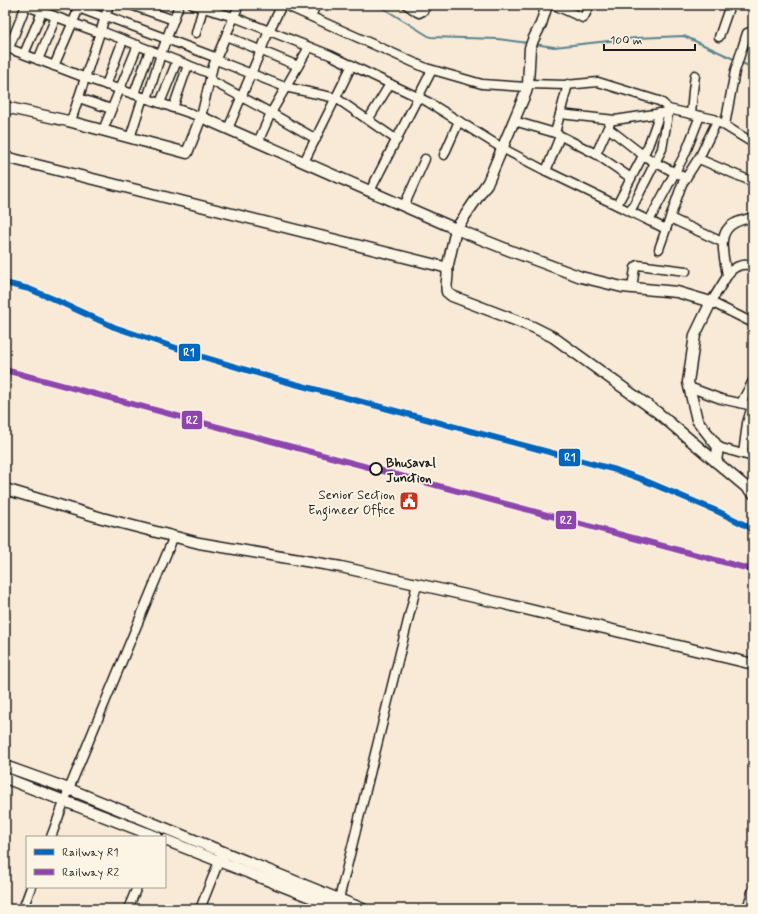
<svg xmlns="http://www.w3.org/2000/svg" width="758" height="914" font-family="Mynerve,sans-serif">
	<style>
		.lines { fill: none; stroke-linecap: round; stroke-linejoin: round }
		.stream { stroke: #54838d; stroke-width: 2 }
		.minor-casing { stroke: #1c1c1c; stroke-width: 11 }
		.major-casing { stroke: #1c1c1c; stroke-width: 13 }
		.minor { stroke: #fcf5e5; stroke-width: 8 }
		.major { stroke: #fcf5e5; stroke-width: 10 }
		.rail-casing { stroke: #1c1c1c; stroke-width: 3.5 }
		.rail { stroke: #fcf5e5; stroke-width: 2; stroke-dasharray: 6; stroke-linecap: butt }
		.rail-1-casing { stroke: #fcf5e5; stroke-width: 9 }
		.rail-2-casing { stroke: #fcf5e5; stroke-width: 9 }
		.rail-1 { stroke: #0065bd; stroke-width: 6 }
		.rail-2 { stroke: #8e44ad; stroke-width: 6 }
		.stop-dot { fill: #fcf5e5; stroke: #1c1c1c; stroke-width: 2 }
		.labels { text-anchor: middle; stroke-width: 3.5; stroke-linejoin: round; paint-order: stroke }
		.stop-label { font-size: 13px; font-weight: bold; fill: #1c1c1c; stroke: #fcf5e5; text-anchor: start }
		.poi-label { font-size: 13px; fill: #1c1c1c; stroke: #fcf5e5; text-anchor: end }
		.line-badge { stroke: #fcf5e5; stroke-width: 1.5 }
		.badge-label { font-size: 11px; text-anchor: middle; font-weight: bold; fill: #fff }
	</style>
	<rect width="100%" height="100%" fill="#f9ead7"/>
	<filter id="ink" filterUnits="userSpaceOnUse"><feTurbulence type="fractalNoise" baseFrequency=".025" numOctaves="2"/><feDisplacementMap in="SourceGraphic" scale="8" xChannelSelector="R" yChannelSelector="G"/><feConvolveMatrix kernelMatrix="1 2 1 2 8 2 1 2 1" color-interpolation-filters="sRGB"/></filter>
	<g filter="url(#ink)">
		<g class="lines">
			<g class="stream">
				<polyline points="378,5 430,37 498,39 528,43"/>
				<polyline points="534,44 554,47 636,38 684,36 736,60"/>
				<polyline points="740,62 753,68"/>
			</g>
			<g class="minor-casing">
				<g id="minor">
					<polyline points="24,5 100,33"/>
					<polyline points="71,5 105,18"/>
					<polyline points="131,5 174,20"/>
					<polyline points="193,5 234,17 330,55 428,102 502,148 542,169 666,229"/>
					<polyline points="285,5 426,68 482,84 527,87"/>
					<polyline points="407,5 417,12 419,13 423,11 427,5"/>
					<polyline points="554,5 583,18 584,17 590,5"/>
					<polyline points="5,11 7,5"/>
					<polyline points="106,16 217,58"/>
					<polyline points="311,16 316,5"/>
					<polyline points="101,31 211,74"/>
					<polyline points="196,33 203,8"/>
					<polyline points="226,36 298,66"/>
					<polyline points="719,37 730,5"/>
					<polyline points="5,47 86,78 201,117 213,66 239,5"/>
					<polyline points="9,48 26,5"/>
					<polyline points="24,54 45,5"/>
					<polyline points="38,60 56,17"/>
					<polyline points="216,60 285,87 336,98 397,140"/>
					<polyline points="54,66 79,8"/>
					<polyline points="210,80 271,113 316,139"/>
					<path d="M528,84l38,1 32,-3 61,19c6,3 9,6 9,13l-6,35 -32,63"/>
					<polyline points="106,85 123,40"/>
					<polyline points="134,94 150,50"/>
					<polyline points="79,98 111,109"/>
					<polyline points="147,99 161,54 179,5"/>
					<polyline points="160,103 177,61"/>
					<polyline points="173,108 188,65"/>
					<polyline points="668,109 714,119 753,143"/>
					<polyline points="560,114 615,120 668,112"/>
					<polyline points="691,114 693,91 695,75"/>
					<polyline points="368,120 390,84"/>
					<polyline points="71,121 109,5"/>
					<polyline points="514,121 555,133 596,154 631,178"/>
					<polyline points="725,125 735,71 747,33 750,32 753,33"/>
					<polyline points="608,128 643,155 656,163 686,178"/>
					<polyline points="228,129 269,31 282,5"/>
					<polyline points="103,130 138,45"/>
					<polyline points="555,133 568,84"/>
					<polyline points="130,138 143,97"/>
					<polyline points="258,142 271,113 309,47"/>
					<polyline points="596,154 610,123"/>
					<polyline points="444,155 459,121"/>
					<polyline points="699,159 753,182"/>
					<polyline points="304,162 352,65"/>
					<polyline points="546,171 560,136"/>
					<polyline points="370,191 432,70"/>
					<polyline points="617,205 648,146 660,113"/>
					<polyline points="404,206 425,159"/>
					<polyline points="670,218 722,242"/>
					<polyline points="649,221 685,154 700,116"/>
					<polyline points="659,249 682,184 700,156 717,121"/>
					<path d="M753,266c-10,-3 -17,-1 -24,7l-18,29 42,21"/>
					<path d="M727,276c-2,-17 -12,-44 8,-53 5,-3 12,-4 18,-6"/>
					<polyline points="632,288 635,268 638,265 686,271"/>
					<polyline points="689,387 721,399 753,406"/>
					<polyline points="741,403 753,381"/>
					<polyline points="718,447 753,457"/>
					<polyline points="743,454 747,423 752,406"/>
					<polyline points="51,837 69,789 174,536"/>
					<polyline points="338,903 417,584"/>
					<polyline points="23,909 31,887"/>
					<polyline points="128,909 137,887"/>
					<polyline points="200,909 221,856"/>
				</g>
			</g>
			<g class="major-casing">
				<g id="major">
					<polyline points="5,107 68,121 187,153 201,117 456,229 511,251 581,277 622,287 677,292 711,302 695,335 688,382 697,420 718,447 716,462"/>
					<path d="M5,157l439,110 3,2c2,7 -2,15 0,23l5,4 81,31 20,10 104,75 96,81"/>
					<polyline points="447,269 456,229 488,182 526,92 528,84 530,48 533,40 541,24 547,5"/>
					<polyline points="5,489 102,518 199,543 341,567 501,603 753,664"/>
					<polyline points="5,766 69,789 363,909"/>
					<polyline points="5,778 157,837"/>
					<polyline points="165,840 341,909"/>
					<polyline points="748,909 753,892"/>
				</g>
			</g>
			<use href="#minor" class="minor"/>
			<use href="#major" class="major"/>
			<g class="rail-casing">
				<g id="rail">
					<polyline points="5,283 29,289 51,298 114,327 200,356 280,380 616,470 641,479 719,512 753,529"/>
					<polyline points="5,370 49,382"/>
				</g>
			</g>
			<use href="#rail" class="rail"/>
			<g class="rail-1-casing">
				<polyline id="rail-1" points="5,283 29,289 51,298 114,327 200,356 280,380 616,470 641,479 719,512 753,529"/>
			</g>
			<g class="rail-2-casing">
				<polyline id="rail-2" points="5,370 753,570"/>
			</g>
			<use href="#rail-1" class="rail-1"/>
			<use href="#rail-2" class="rail-2"/>
		</g>
	</g>
	<defs>
		<g id="civic-square" transform="scale(1)"><rect x="-9" y="-9" width="18" height="18" rx="4" fill="#c8321e" stroke="#fcf5e5"/><path d="M-.6-6.5H3V-4.5H.6V-3L4-1V1h2V6H-6V1h2V-1L-.6-3ZM-1.2 2.5V6h2.4V2.5Z" fill="#fff"/></g>
	</defs>
	<g fill-rule="evenodd">
		<use href="#civic-square" x="409" y="501"/>
	</g>
	<circle class="stop-dot" cx="376" cy="469" r="6"/>
	<g class="labels">
		<g class="stop-label">
			<text x="386" y="467">Bhusaval<tspan x="386" dy="15">Junction</tspan></text>
		</g>
		<g class="poi-label">
			<text x="395" y="499">Senior Section<tspan x="395" dy="15">Engineer Office</tspan></text>
		</g>
	</g>
	<g class="line-badge">
		<rect x="178" y="343" width="23" height="19" rx="4" fill="#0065bd"/>
		<rect x="181" y="410" width="22" height="20" rx="4" fill="#8e44ad"/>
		<rect x="558" y="448" width="23" height="19" rx="4" fill="#0065bd"/>
		<rect x="555" y="510" width="22" height="20" rx="4" fill="#8e44ad"/>
	</g>
	<g class="badge-label">
		<text x="189" y="356">R1</text>
		<text x="192" y="424">R2</text>
		<text x="570" y="461">R1</text>
		<text x="566" y="524">R2</text>
	</g>
	<rect width="758" height="914" fill="none" stroke="#fcf5e5" stroke-width="20"/>
	<rect x="10" y="10" width="738" height="894" fill="none" stroke="#1c1c1c" stroke-width="1.5" filter="url(#ink)"/>
	<rect x="26" y="836" width="140" height="52" fill="#fcf5e5" stroke="#a29e95"/>
	<rect x="34" y="849" width="20" height="6" fill="#0065bd" stroke="#a29e95"/>
	<text x="62" y="856" font-size="12" fill="#1c1c1c">Railway R1</text>
	<rect x="34" y="869" width="20" height="6" fill="#8e44ad" stroke="#a29e95"/>
	<text x="62" y="876" font-size="12" fill="#1c1c1c">Railway R2</text>
	<path d="M604 44v6h91v-6" fill="none" stroke="#1c1c1c" stroke-width="2"/>
	<text x="610" y="44" font-size="12" fill="#1c1c1c" stroke="#fcf5e5" stroke-width="3" paint-order="stroke">100 m</text>
</svg>
